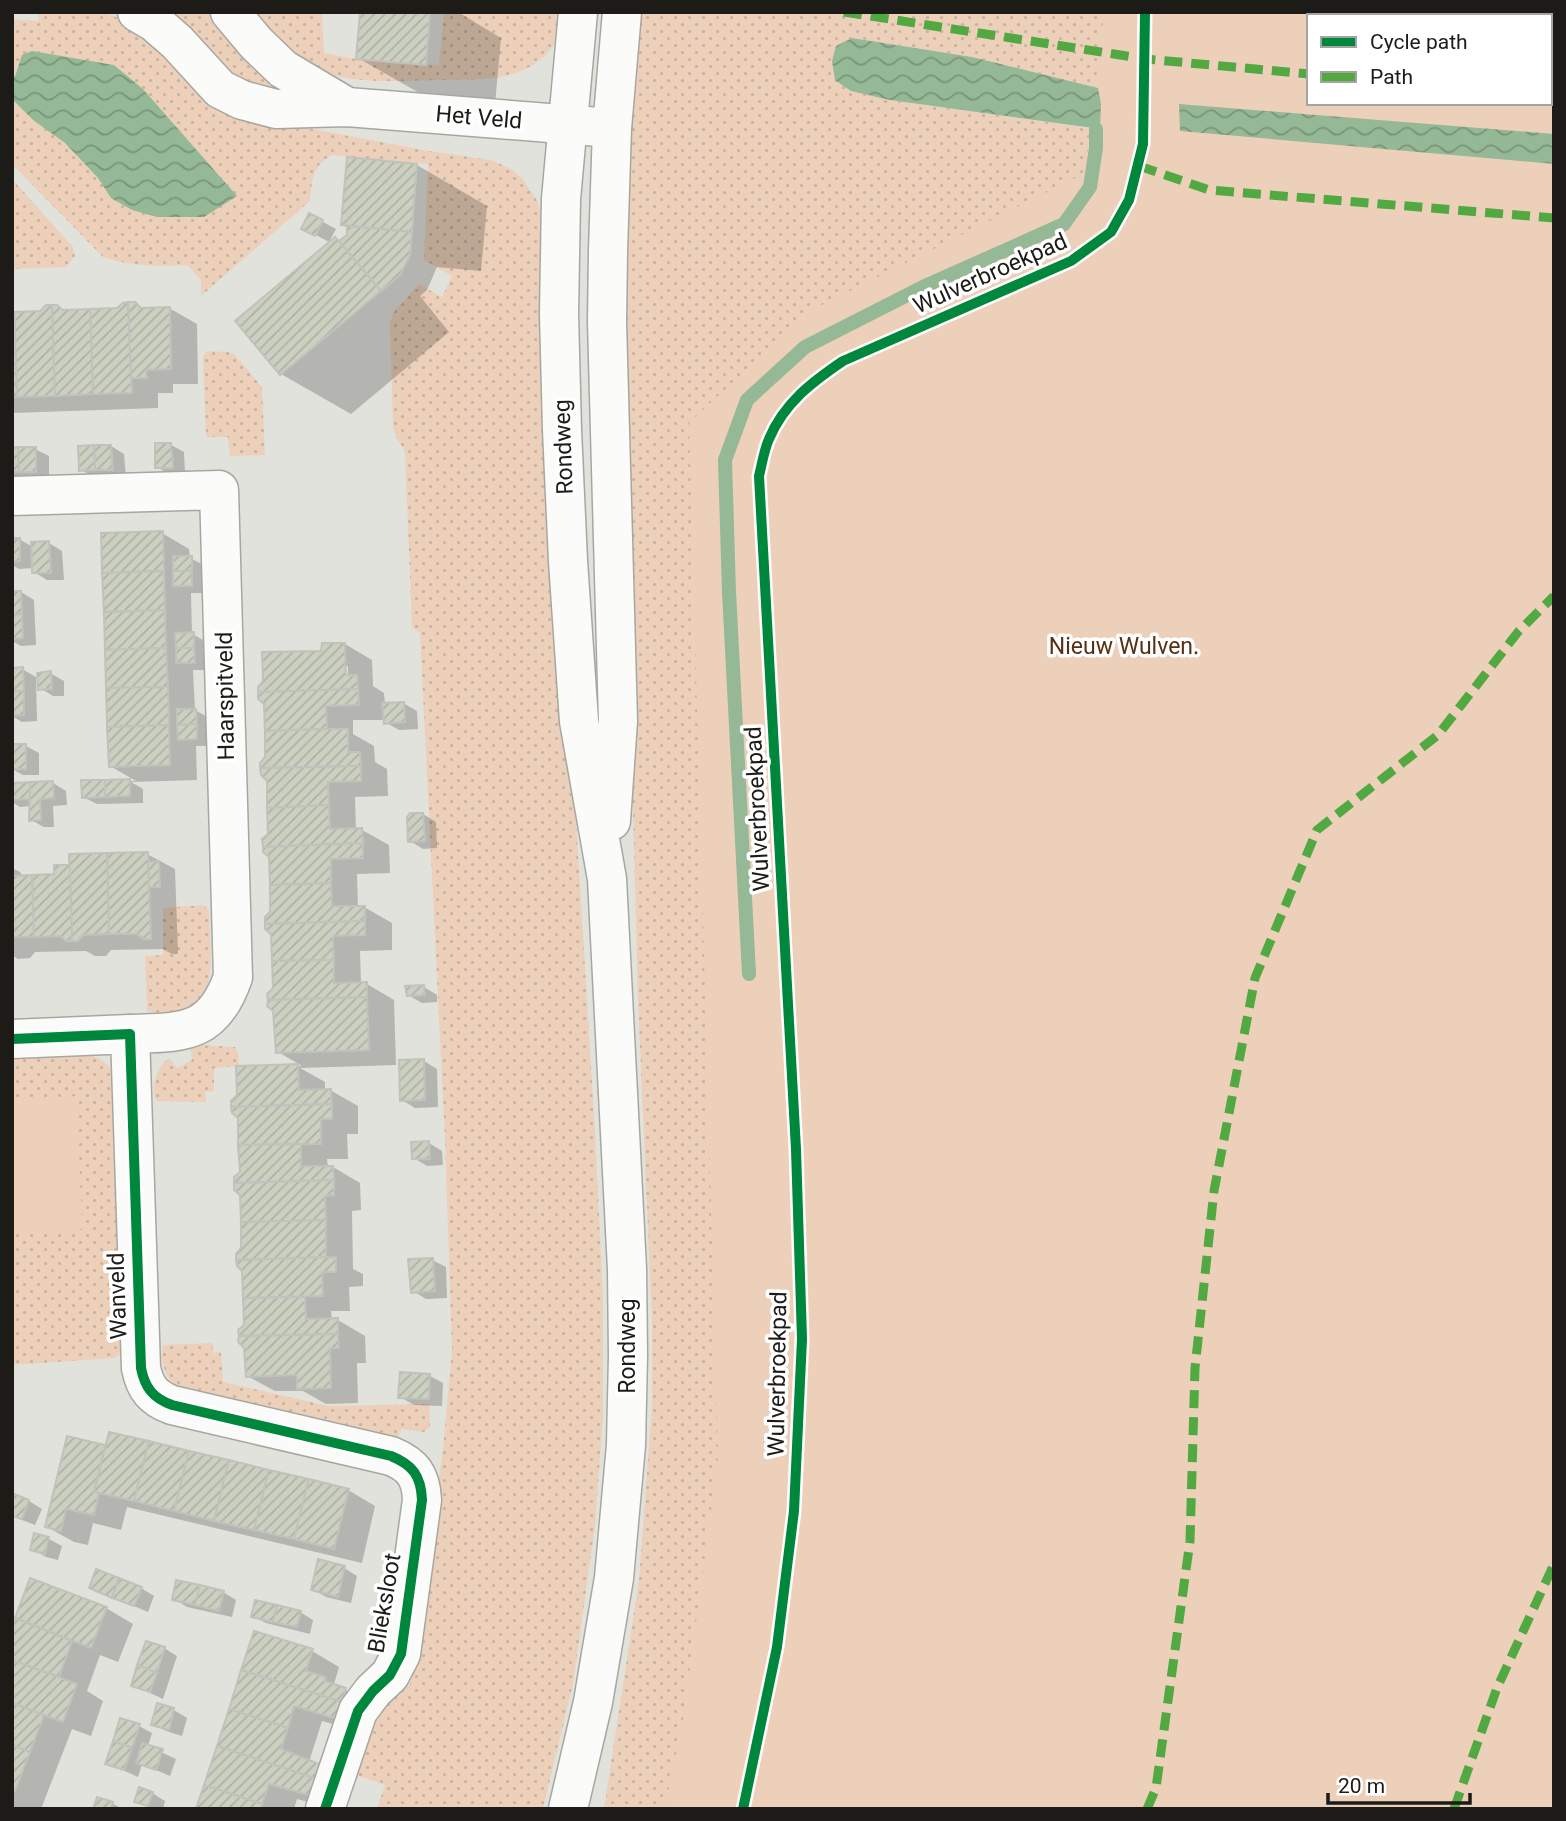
<svg xmlns="http://www.w3.org/2000/svg" width="1566" height="1821" font-family="Roboto,sans-serif">
	<style>
		.grass { fill: url(#grass-dots); fill-rule: evenodd }
		.park { fill: #ecd0ba; fill-rule: evenodd }
		.water { fill: url(#water-waves) }
		.shadow { fill: #0003; fill-rule: evenodd }
		.lines { fill: none; stroke-linecap: round; stroke-linejoin: round }
		.stream { stroke: #95b896; stroke-width: 14 }
		.building { fill: url(#building-hatch); stroke: #c0c2bd; stroke-width: 2 }
		.minor-casing { stroke: #a7a7a2; stroke-width: 41 }
		.secondary-casing { stroke: #a7a7a2; stroke-width: 41 }
		.minor { stroke: #fbfbfa; stroke-width: 38 }
		.secondary { stroke: #fbfbfa; stroke-width: 38 }
		.quiet { stroke: #52a942; stroke-width: 9; stroke-dasharray: 18 9; stroke-linecap: butt }
		.cycleway-casing { stroke: #fff; stroke-width: 15 }
		.cycleway { stroke: #00873e; stroke-width: 10 }
		.labels { text-anchor: middle; stroke-width: 7; stroke-linejoin: round; paint-order: stroke }
		.street-label { font-size: 23px; fill: #1c1b17; stroke: #fff }
		.park-label { font-size: 23px; fill: #563012; stroke: #fff }
	</style>
	<defs>
		<pattern id="grass-dots" width="8" height="8" patternUnits="userSpaceOnUse" patternTransform="scale(1.75)"><rect width="8" height="8" fill="#ecd0ba"/><path d="M2 2h.1M6 6h.1" fill="none" stroke="#cab29f" stroke-width="1.8" stroke-linecap="round"/></pattern>
		<pattern id="water-waves" width="16" height="10" patternUnits="userSpaceOnUse" patternTransform="scale(1.75)"><rect width="16" height="10" fill="#95b896"/><path d="M0 5q4-4 8 0t8 0" fill="none" stroke="#799579"/></pattern>
		<pattern id="building-hatch" width="6" height="6" patternUnits="userSpaceOnUse" patternTransform="scale(1.75)"><rect width="6" height="6" fill="#cbd0c1"/><path d="M-1 1l2-2M0 6l6-6M5 7l2-2" fill="none" stroke="#aeb2a5"/></pattern>
	</defs>
	<rect width="100%" height="100%" fill="#e2e2dc"/>
	<g class="grass">
		<path d="M39,12h64l37,14 146,98 143,27 62,9 20,9 11,9 16,24 4,15 7,159 46,756 8,167v117l-8,110 -22,158 -30,125h-166l8,-24 -32,-11 17,-57 40,-33 4,-15 29,-220 9,-99 -7,-211 -25,-506 -8,-6 -7,-176 -8,-12 -4,-12 -3,-103 3,-11 26,-29 23,13 10,-21 -28,-16 4,-96 -96,-9c-20,11 -20,25 -22,46l-109,95v-16l-14,-15c-29,1 -55,2 -84,-8l-91,-93v-65l21,21 32,23 33,35 13,20 126,-1 -94,-108 -29,-24 -92,-10 -7,21 -3,1v-58l26,2z"/>
		<polygon points="166,12 215,12 275,84 275,90 234,80"/>
		<path d="M248,12h74l2,41 32,6 83,6 5,-53h121c-4,20 -10,38 -28,50 -8,6 -18,11 -29,13 -20,6 -42,4 -63,5 -42,0 -88,6 -127,-10 -29,-12 -49,-36 -70,-58z"/>
		<path d="M639,12h678l-8,4v87h241l4,31 -701,1675h-249l35,-229 13,-174v-87l-14,-317 -11,-422 -2,-445zM853,38l119,19 126,31 -2,41 -206,-29z"/>
		<polygon points="12,179 73,247 75,256 66,267 12,269"/>
		<polygon points="207,351 228,352 234,354 262,387 265,455 230,456 228,437 206,437 203,356"/>
		<path d="M204,905l5,5c1,53 16,113 -62,101l-2,-55 18,-1v-47z"/>
		<path d="M198,1045l37,2 3,5 1,14 -25,2v23l-9,1 1,10 -50,-1c-5,-15 0,-33 13,-43l8,10 15,-8 -2,-13z"/>
		<path d="M82,1053c16,3 27,9 34,25l8,274 -10,6 -102,7v-310z"/>
		<path d="M213,1343v10l8,-1 2,30 105,24 101,-2 1,23 -6,5 -23,-3 -5,15 -218,-54c-12,-13 -19,-27 -15,-45z"/>
	</g>
	<g class="park">
		<path d="M1104,12h450v1797h-890l18,-82 36,-269 -29,-1035 119,-111 277,-139zM1309,16h241v87h-241z"/>
		<polygon points="77,1096 82,1229 12,1232 12,1099"/>
	</g>
	<g class="water">
		<polygon points="852,38 972,57 1098,88 1101,104 1100,129 890,100 851,91 835,80 832,61 836,46"/>
		<polygon points="32,51 114,65 143,89 237,196 204,217 157,217 132,210 111,198 98,178 65,143 33,120 12,99 12,77 15,76 22,55"/>
		<polygon points="1179,104 1554,134 1554,164 1180,131"/>
	</g>
	<g class="shadow">
		<polygon points="362,12 458,12 501,38 495,104 428,98 358,58"/>
		<polygon points="417,165 487,206 481,271 437,267 427,290 420,296 449,332 351,414 281,374 335,239 341,242 349,236 349,228 343,225"/>
		<polygon points="310,215 336,229 329,242 303,228"/>
		<polygon points="134,304 144,309 169,308 197,324 198,384 173,384 173,393 158,393 158,408 12,413 12,314 40,313 57,306 66,312 118,310"/>
		<polygon points="171,445 184,452 185,474 170,475 157,467"/>
		<polygon points="111,446 124,454 126,477 94,477 81,470"/>
		<polygon points="35,449 49,456 49,479 17,479 12,476 12,450"/>
		<polygon points="162,533 189,549 190,558 204,565 205,593 191,593 192,634 207,642 208,670 193,670 195,710 209,718 210,746 196,746 197,780 131,782 143,789 143,803 97,804 83,797 83,782 136,781 110,766"/>
		<polygon points="12,539 19,539 33,547 49,543 62,551 64,580 47,580 34,572 34,568 19,569 12,565"/>
		<polygon points="21,592 34,600 36,645 21,646 12,641 12,593"/>
		<path d="M345,644l27,16 1,26 11,7 1,11 18,-1 14,8 1,18 -19,1 -14,-8v-2h-32v14l21,12 1,16 12,7 1,27 -33,1 1,33h6l27,15 1,28 -33,1 1,34 6,-1 28,16v27l-32,1 1,33h6l27,16 2,65 -96,3 25,14v9l5,-1 28,16v28h-11l1,25h-21l1,8h5l27,16 1,27 -9,1 1,58 10,5v12l-14,1 1,24h-19l1,9h6l27,16 1,27h-9l1,40 -32,1 -23,-13h-28l-28,-15 -3,-106 -6,-5v-10l5,-6 -6,-181 65,-2 -24,-14 -9,-217 54,-182zM344,666h4v18h-3z"/>
		<polygon points="22,669 36,677 37,721 22,722 12,716 12,670"/>
		<polygon points="50,673 64,681 64,696 53,696 40,688"/>
		<polygon points="26,746 39,753 39,775 23,775 12,769"/>
		<polygon points="53,783 66,791 67,805 53,806 54,827 44,827 31,820 31,806 20,807 12,802 12,784"/>
		<polygon points="423,814 436,822 437,848 423,849 410,841"/>
		<polygon points="147,854 175,869 178,954 172,954 163,949 111,950 106,956 95,956 86,951 35,952 30,958 18,959 12,955 12,868 20,872 23,877 56,876"/>
		<polygon points="424,987 437,995 437,1002 422,1003 408,995"/>
		<polygon points="424,1061 437,1069 438,1107 415,1108 402,1100"/>
		<polygon points="429,1143 442,1151 443,1165 427,1166 414,1158"/>
		<polygon points="432,1260 446,1267 447,1298 426,1299 413,1291"/>
		<polygon points="430,1376 443,1383 442,1406 414,1405 400,1397"/>
		<polygon points="68,1438 107,1448 348,1490 375,1506 362,1563 127,1507 121,1530 93,1523 88,1545 74,1542 47,1527"/>
		<polygon points="29,1501 42,1509 35,1525 12,1516"/>
		<polygon points="36,1536 49,1539 62,1546 58,1560 46,1557 32,1549"/>
		<polygon points="344,1568 357,1576 351,1603 326,1597 313,1589"/>
		<polygon points="31,1580 106,1608 133,1624 118,1662 100,1655 87,1691 103,1701 91,1736 72,1729 41,1809 12,1809 12,1630"/>
		<polygon points="91,1588 141,1588 154,1596 148,1612"/>
		<polygon points="223,1592 236,1600 232,1617 187,1607 174,1599"/>
		<polygon points="300,1612 313,1620 310,1634 266,1623 253,1616"/>
		<polygon points="164,1648 177,1656 163,1699 133,1685"/>
		<polygon points="312,1651 339,1667 334,1684 373,1705 364,1733 322,1721 309,1762 335,1809 297,1799 294,1809 198,1809"/>
		<polygon points="158,1705 174,1710 187,1718 182,1736 166,1731 153,1724"/>
		<polygon points="139,1726 152,1733 148,1746 176,1759 170,1776 142,1764 138,1777 107,1763"/>
		<polygon points="152,1793 165,1801 163,1809 150,1809 136,1801"/>
		<polygon points="112,1803 122,1809 95,1809"/>
	</g>
	<g class="lines">
		<polyline class="stream" points="749,974 729,592 725,460 747,400 805,347 923,287 1064,224 1090,187 1096,148 1096,129"/>
	</g>
	<g class="building">
		<polygon points="360,12 430,12 426,65 356,59"/>
		<polygon points="347,157 417,164 412,232 341,225"/>
		<polygon points="309,213 323,220 315,236 301,229"/>
		<polygon points="347,226 412,232 410,255 400,275 381,291 339,241 347,235"/>
		<polygon points="335,237 381,291 280,375 235,321"/>
		<polygon points="128,302 132,393 93,394 90,309 117,308 123,303"/>
		<polygon points="128,302 135,302 141,308 170,307 171,369 146,370 147,378 131,378"/>
		<polygon points="46,305 52,305 55,396 17,397 14,312 40,311"/>
		<polygon points="52,305 57,305 63,310 90,309 93,394 55,396"/>
		<polygon points="12,312 14,312 17,397 12,397"/>
		<polygon points="155,443 171,443 173,468 155,468"/>
		<polygon points="94,445 111,445 113,470 95,470"/>
		<polygon points="94,445 95,470 79,471 78,446"/>
		<polygon points="18,447 19,472 12,472 12,448"/>
		<polygon points="18,447 36,447 36,472 19,472"/>
		<polygon points="163,531 164,571 102,573 101,533"/>
		<polygon points="12,538 20,538 20,561 12,562"/>
		<polygon points="49,541 51,573 32,573 31,542"/>
		<rect x="173" y="556" width="19" height="15"/>
		<polygon points="164,571 165,610 104,612 102,573"/>
		<rect x="173" y="571" width="19" height="15"/>
		<polygon points="12,591 21,591 22,614 12,615"/>
		<polygon points="165,610 166,648 105,650 104,612"/>
		<polygon points="22,614 23,638 12,639 12,615"/>
		<polygon points="194,632 194,648 176,648 175,633"/>
		<polygon points="322,643 345,643 346,675 357,675 358,689 258,692 258,687 263,681 262,652 321,651"/>
		<polygon points="166,648 168,687 106,688 105,650"/>
		<polygon points="176,648 194,648 195,663 176,663"/>
		<polygon points="23,667 24,691 12,692 12,668"/>
		<polygon points="51,671 52,689 38,690 37,673"/>
		<polygon points="168,687 169,725 107,727 106,688"/>
		<polygon points="358,689 359,705 326,706 327,729 265,731 264,704 258,699 258,692"/>
		<polygon points="24,691 24,715 12,715 12,692"/>
		<polygon points="404,702 405,722 384,724 382,703"/>
		<polygon points="177,709 196,709 197,724 177,725"/>
		<polygon points="197,724 197,739 178,740 177,725"/>
		<polygon points="169,725 170,765 109,767 107,727"/>
		<polygon points="327,729 348,729 348,752 360,752 361,766 260,768 260,763 265,757 265,731"/>
		<rect x="12" y="744" width="14" height="25"/>
		<polygon points="361,766 361,781 328,782 329,805 267,808 267,781 261,775 260,768"/>
		<polygon points="130,779 130,796 105,797 105,780"/>
		<polygon points="81,780 105,780 105,797 82,798"/>
		<polygon points="53,781 54,798 40,799 41,820 29,821 30,782"/>
		<polygon points="30,782 30,799 12,800 12,783"/>
		<polygon points="329,805 330,829 362,828 363,843 263,847 262,839 268,834 267,808"/>
		<polygon points="410,813 423,813 425,841 408,842 407,817"/>
		<polygon points="363,843 363,858 331,859 331,883 270,885 269,857 263,852 263,847"/>
		<polygon points="148,852 151,939 143,939 137,934 109,934 107,853"/>
		<polygon points="107,853 109,934 83,935 78,941 72,941 69,854"/>
		<polygon points="159,861 160,887 149,887 148,862"/>
		<polygon points="54,865 70,865 72,941 66,941 61,936 34,937 32,875 54,874"/>
		<polygon points="32,875 34,937 12,937 12,876"/>
		<polygon points="331,883 332,906 365,906 365,921 265,924 265,917 270,912 270,885"/>
		<polygon points="365,921 365,935 333,936 334,960 272,961 271,934 265,929 265,924"/>
		<polygon points="334,960 334,983 367,982 367,997 268,1000 267,994 273,988 272,961"/>
		<polygon points="424,985 425,995 407,996 405,986"/>
		<polygon points="367,997 369,1050 276,1053 273,1011 267,1006 268,1000"/>
		<polygon points="424,1059 425,1100 400,1101 399,1060"/>
		<polygon points="298,1064 299,1090 331,1089 332,1104 231,1107 231,1101 237,1095 236,1066"/>
		<polygon points="332,1104 332,1119 321,1119 321,1144 238,1145 238,1118 232,1113 231,1107"/>
		<polygon points="429,1141 430,1159 412,1159 411,1142"/>
		<polygon points="301,1144 301,1166 333,1166 334,1180 234,1183 234,1177 240,1172 238,1145"/>
		<polygon points="334,1180 334,1195 325,1196 326,1220 241,1222 240,1195 234,1190 234,1183"/>
		<polygon points="326,1220 326,1257 236,1260 236,1254 241,1248 241,1222"/>
		<polygon points="336,1257 336,1272 322,1272 323,1296 243,1298 242,1271 237,1266 236,1260"/>
		<polygon points="433,1258 435,1291 411,1293 408,1259"/>
		<polygon points="305,1297 306,1319 338,1318 338,1334 239,1336 238,1330 244,1325 243,1298"/>
		<polygon points="338,1334 339,1348 330,1348 331,1388 297,1389 297,1375 246,1377 244,1348 238,1342 239,1336"/>
		<polygon points="400,1372 430,1374 429,1399 398,1398"/>
		<polygon points="109,1432 149,1441 134,1501 94,1492"/>
		<polygon points="67,1436 105,1445 94,1492 99,1493 94,1515 66,1509 61,1531 45,1527"/>
		<polygon points="149,1441 189,1451 174,1511 134,1501"/>
		<polygon points="189,1451 229,1460 214,1521 174,1511"/>
		<polygon points="229,1460 269,1470 254,1530 214,1521"/>
		<polygon points="269,1470 309,1479 294,1539 254,1530"/>
		<polygon points="309,1479 349,1489 334,1549 294,1539"/>
		<polygon points="12,1493 29,1500 22,1519 12,1516"/>
		<polygon points="34,1533 49,1537 45,1554 30,1550"/>
		<polygon points="318,1559 345,1566 338,1597 311,1590"/>
		<polygon points="96,1569 119,1578 112,1598 89,1588"/>
		<polygon points="30,1578 107,1607 91,1648 15,1618"/>
		<polygon points="119,1578 142,1587 134,1606 112,1598"/>
		<polygon points="176,1580 200,1585 195,1605 172,1600"/>
		<polygon points="200,1585 224,1591 219,1611 195,1605"/>
		<polygon points="255,1600 277,1605 273,1622 251,1617"/>
		<polygon points="277,1605 301,1611 297,1627 273,1622"/>
		<polygon points="15,1618 72,1641 59,1677 12,1660 12,1625"/>
		<polygon points="254,1631 313,1649 306,1671 326,1677 325,1681 346,1688 342,1702 241,1670"/>
		<polygon points="146,1641 165,1647 157,1673 137,1665"/>
		<polygon points="12,1660 77,1684 63,1722 12,1703"/>
		<polygon points="137,1665 157,1673 150,1692 131,1686"/>
		<polygon points="241,1670 342,1702 337,1719 294,1706 288,1728 229,1709"/>
		<polygon points="12,1703 44,1715 30,1752 12,1745"/>
		<polygon points="157,1703 174,1708 169,1730 151,1725"/>
		<polygon points="229,1709 288,1728 281,1749 322,1765 317,1779 217,1746"/>
		<polygon points="120,1718 140,1724 132,1748 113,1741"/>
		<polygon points="113,1741 132,1748 124,1770 105,1764"/>
		<polygon points="142,1743 163,1749 156,1770 136,1763"/>
		<polygon points="12,1745 30,1752 15,1791 12,1790"/>
		<polygon points="217,1746 317,1779 312,1796 269,1784 262,1804 204,1785"/>
		<polygon points="204,1785 262,1804 261,1809 196,1809"/>
		<polygon points="139,1787 153,1792 148,1806 134,1802"/>
		<polygon points="97,1797 113,1802 111,1809 93,1809"/>
	</g>
	<g class="lines">
		<g class="minor-casing">
			<g id="minor">
				<polyline points="137,12 154,22 177,42 220,89 242,100 276,109 347,107 612,128"/>
				<polyline points="230,12 256,43 283,69 347,107"/>
				<path d="M12,496l207,-6 14,487c-20,58 -50,55 -103,57"/>
				<path d="M12,1039l118,-5 11,334c4,20 12,30 31,37l219,51c22,9 30,20 31,44l-21,154 -11,21 -17,16 -15,20 -33,98"/>
			</g>
		</g>
		<g class="secondary-casing">
			<g id="secondary">
				<polyline points="611,821 618,721 607,322 608,251 612,128 622,12"/>
				<polyline points="568,1809 593,1702 614,1578 626,1445 628,1355 627,1269 607,879 579,721 568,561 562,430 559,314 561,199 578,12"/>
			</g>
		</g>
		<use href="#minor" class="minor"/>
		<use href="#secondary" class="secondary"/>
		<g class="quiet">
			<polyline points="844,12 1146,59 1309,74"/>
			<polyline points="1507,16 1507,12"/>
			<polyline points="1550,98 1554,98"/>
			<polyline points="1139,166 1209,190 1554,218"/>
			<polyline points="1147,1809 1156,1788 1190,1541 1195,1368 1214,1191 1255,978 1317,830 1438,735 1518,632 1554,596"/>
			<polyline points="1454,1809 1497,1688 1554,1564"/>
		</g>
		<g class="cycleway-casing">
			<g id="cycleway">
				<path d="M12,1039l118,-5 11,334c4,20 12,30 31,37l219,51c22,9 30,20 31,44l-21,154 -11,21 -17,16 -15,20 -33,98"/>
				<path d="M743,1809l34,-162 17,-136 8,-172 -6,-190 -37,-673c3,-12 5,-26 10,-37 15,-36 43,-57 74,-78l228,-100 40,-29 18,-32 14,-56 2,-132"/>
			</g>
		</g>
		<use href="#cycleway" class="cycleway"/>
	</g>
	<g class="labels">
		<g class="street-label">
			<text transform="translate(479 117) rotate(5)" y="8">Het Veld</text>
			<text transform="translate(990 273) rotate(-24)" y="8">Wulverbroekpad</text>
			<text transform="translate(563 447) rotate(-92)" y="8">Rondweg</text>
			<text transform="translate(225 696) rotate(-91)" y="8">Haarspitveld</text>
			<text transform="translate(757 809) rotate(-93)" y="8">Wulverbroekpad</text>
			<text transform="translate(117 1296) rotate(-92)" y="8">Wanveld</text>
			<text transform="translate(627 1346) rotate(-90)" y="8">Rondweg</text>
			<text transform="translate(777 1374) rotate(-89)" y="8">Wulverbroekpad</text>
			<text transform="translate(384 1603) rotate(-80)" y="8">Blieksloot</text>
		</g>
		<g class="park-label">
			<text x="1124" y="654">Nieuw Wulven.</text>
		</g>
	</g>
	<rect width="1566" height="1821" fill="none" stroke="#1c1b17" stroke-width="28"/>
	<rect x="1307" y="14" width="245" height="91" fill="#ffffff" stroke="#a4a4a2" stroke-width="2"/>
	<rect x="1321" y="37" width="35" height="10" fill="#00873e" stroke="#a4a4a2" stroke-width="2"/>
	<text x="1370" y="49" font-size="21" fill="#1c1b17">Cycle path</text>
	<rect x="1321" y="72" width="35" height="10" fill="#52a942" stroke="#a4a4a2" stroke-width="2"/>
	<text x="1370" y="84" font-size="21" fill="#1c1b17">Path</text>
	<path d="M1328 1793v10h142v-10" fill="none" stroke="#1c1b17" stroke-width="3.5"/>
	<text x="1338" y="1793" font-size="21" fill="#1c1b17" stroke="#ffffff" stroke-width="5" paint-order="stroke">20 m</text>
</svg>
